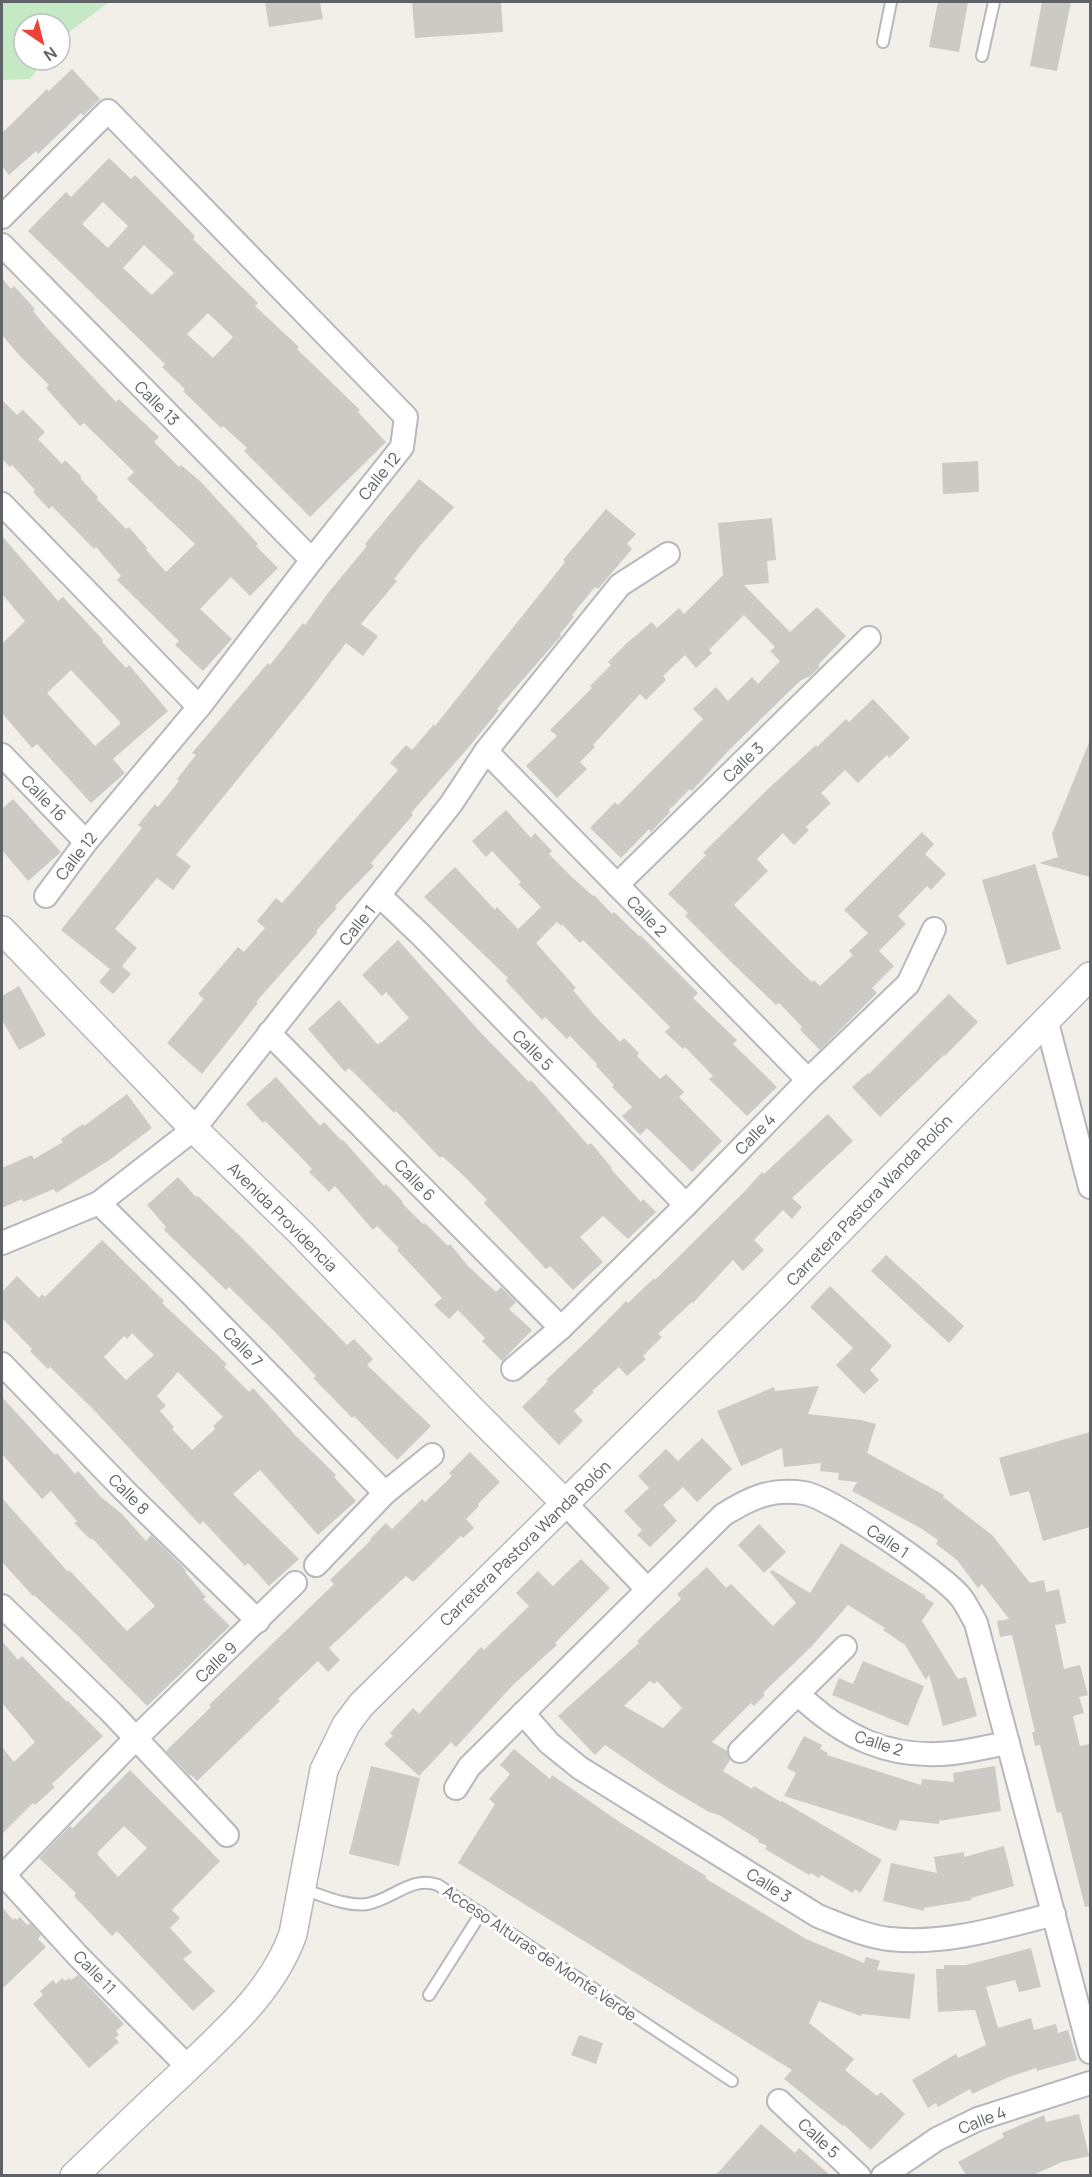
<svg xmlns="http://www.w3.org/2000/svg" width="1092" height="2177" font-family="Manrope,sans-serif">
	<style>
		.green { fill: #c5e8c5 }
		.building { fill: #cccac5; fill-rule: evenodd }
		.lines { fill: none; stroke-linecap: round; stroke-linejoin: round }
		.service-casing { stroke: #b5b8bc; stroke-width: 14 }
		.minor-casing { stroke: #b5b8bc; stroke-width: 26 }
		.tertiary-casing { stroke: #b5b8bc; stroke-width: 30 }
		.service { stroke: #fff; stroke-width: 10 }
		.minor { stroke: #fff; stroke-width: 22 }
		.tertiary { stroke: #fff; stroke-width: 27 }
		.labels { text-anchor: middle; stroke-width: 6; stroke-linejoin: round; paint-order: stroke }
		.street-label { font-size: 16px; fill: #5f6368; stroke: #fff }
	</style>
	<rect width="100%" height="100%" fill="#f1efe8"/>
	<polygon class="green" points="2,2 109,2 60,39 60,24 24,24 24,60 44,60 30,79 2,80"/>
	<g class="building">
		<polygon points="265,2 320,2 323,19 269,27"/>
		<polygon points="412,2 501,2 503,32 415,38"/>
		<polygon points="938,2 968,2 959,52 929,47"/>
		<polygon points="1042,2 1071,2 1057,71 1030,66"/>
		<polygon points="72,69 100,99 83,116 81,113 38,154 36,151 9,175 2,166 2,133 47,89 49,91"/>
		<path d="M109,158l22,21 4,-4 60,61 -2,3 65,64 -3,3 44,41 -2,2 63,61 -2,2 28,30 -76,75 -66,-66 3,-3 -24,-22 -2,2 -38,-37 2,-2 -23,-22 3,-3 -137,-133 38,-39 5,5zM103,202l25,24 -20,22 -26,-24zM144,245l30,28 -22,22 -29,-27zM208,313l25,24 -20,21 -26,-24z"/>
		<polygon points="2,278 11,289 14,286 35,309 33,311 47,328 116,402 119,399 159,437 154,442 179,467 181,465 200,481 258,544 256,546 278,568 250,596 231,577 200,609 232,639 203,671 175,645 179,641 117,580 121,576 96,547 94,549 52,506 49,509 33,492 35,490 12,465 10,467 2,459 2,400 17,415 23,410 45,432 38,439 62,464 65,460 82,477 80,478 98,497 97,499 126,529 129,527 147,548 146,550 166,572 195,544 127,479 134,472 84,423 80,426 46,388 49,385 20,356 2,335"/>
		<polygon points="978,461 979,492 943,494 942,463"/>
		<polygon points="419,479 454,507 420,546 394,579 397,581 361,624 378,636 363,656 346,643 307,694 176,855 191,866 173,890 157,878 115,929 137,948 122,966 131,974 113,994 99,982 110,969 61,930 142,828 138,825 155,804 158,807 179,781 177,779 196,755 192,753 268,663 270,665 303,623 305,625 328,593 367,546 365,544"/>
		<polygon points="606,509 636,534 627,544 632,549 598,589 595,587 572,615 574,617 560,634 561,636 497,709 499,710 468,748 425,797 411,813 413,815 371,863 374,866 335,906 337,908 316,931 318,932 256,1002 258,1003 202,1074 167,1043 204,999 198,994 238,947 244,952 265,928 257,921 276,898 282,903 398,770 390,763 406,745 412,750 434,724 435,726 565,562 563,560"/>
		<polygon points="772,518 776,560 767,561 769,583 744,585 790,632 817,607 846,636 819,664 819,668 809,677 805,678 800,681 728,751 692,791 690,789 669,810 670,812 651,832 649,829 621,858 590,828 615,802 618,805 703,719 693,709 716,687 728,701 752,677 758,684 780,661 770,651 775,647 744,615 709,650 712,653 696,668 685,655 663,676 666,680 646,700 640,694 593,745 595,747 580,762 587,769 557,798 526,766 557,736 550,730 592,688 590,686 611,665 608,662 628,642 652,622 657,628 679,608 684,614 723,575 718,523"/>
		<path d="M2,536l56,65 5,-4 40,43 -1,2 24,26 3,-3 39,46 -55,48 12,14 -34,30 -54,-59 -5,4 -30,-35v-69l23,-23 -23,-27zM71,670l49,52v2l-25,22 -48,-53z"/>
		<polygon points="873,699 910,738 889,758 887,755 858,783 845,770 821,793 831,803 806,827 809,830 794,845 783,833 757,859 768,871 734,905 792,963 812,982 814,980 820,986 853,955 849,951 868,933 844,910 922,832 934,844 925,854 946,874 931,890 927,886 898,916 906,924 879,951 894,966 872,988 877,993 820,1050 800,1030 802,1027 779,1003 776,1005 728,959 685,916 688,913 668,894 706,855 703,853 768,789 816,745 817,747 846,719 849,722"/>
		<polygon points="1090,740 1090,877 1039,863 1058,857 1052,834"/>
		<polygon points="13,799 61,852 28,881 2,850 2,809"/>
		<polygon points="506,810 531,838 535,833 552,851 549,854 574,879 593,896 594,895 612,914 614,912 639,936 640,935 698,993 693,998 737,1040 733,1044 777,1087 747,1116 709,1079 713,1076 685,1047 683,1049 665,1032 670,1027 583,940 580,943 562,924 561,926 557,922 536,943 576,988 573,990 593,1014 620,1042 624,1038 639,1053 637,1056 660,1079 666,1074 684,1092 679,1097 722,1141 692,1172 647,1128 640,1135 622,1116 632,1107 612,1087 614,1085 596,1066 597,1064 570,1036 567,1039 545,1017 542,1020 506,981 508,978 424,897 455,867 495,910 497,907 518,929 541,907 518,884 521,882 492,851 486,857 472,841"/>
		<polygon points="1035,864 1061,949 1007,965 982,880"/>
		<polygon points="398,940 481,1033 529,1082 531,1080 588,1145 591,1143 612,1168 611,1169 641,1202 643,1199 656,1212 628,1239 603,1216 580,1237 603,1262 573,1290 550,1266 546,1269 484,1203 487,1200 465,1177 442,1156 440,1158 396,1111 394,1113 349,1068 345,1072 308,1029 339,1000 378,1045 380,1042 381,1043 409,1018 386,992 382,996 362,975"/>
		<polygon points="19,986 46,1035 19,1050 2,1020 2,996"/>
		<polygon points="949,994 978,1022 945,1056 944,1055 880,1117 852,1087 868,1073 869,1074"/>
		<polygon points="276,1077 320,1126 324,1122 342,1141 343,1140 384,1186 386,1184 403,1202 402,1203 423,1224 425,1223 448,1246 450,1244 468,1266 496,1292 501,1287 516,1302 509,1309 532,1330 502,1361 482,1341 485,1338 458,1310 449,1319 434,1305 442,1298 397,1250 399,1248 377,1226 373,1230 335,1186 329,1192 309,1172 312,1169 292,1148 265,1121 263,1123 246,1104"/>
		<polygon points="127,1094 152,1128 108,1161 56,1193 54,1189 23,1202 22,1199 2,1208 2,1168 32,1155 34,1159 63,1142 61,1139 83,1124 84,1126"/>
		<polygon points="828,1114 853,1141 792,1198 802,1207 792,1219 783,1210 754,1240 764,1250 743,1271 733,1260 693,1303 692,1302 658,1334 662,1337 643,1356 646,1359 627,1376 619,1367 592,1391 594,1392 574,1411 583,1421 559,1445 522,1407 548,1381 546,1380 591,1337 626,1301 628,1303 654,1278 655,1280 744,1192 762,1172 764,1174"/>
		<polygon points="178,1177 196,1197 198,1196 244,1240 347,1345 354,1339 373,1359 367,1365 431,1426 397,1460 354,1416 352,1418 333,1398 313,1378 316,1376 275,1332 229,1287 226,1290 164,1230 166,1227 147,1205"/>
		<path d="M102,1240l62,61 -2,2 65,61 -3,3 25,25 4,-4 42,47 41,40 -2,2 22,24 -38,34 -58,-65 -27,24 66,65 -30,27 -21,-23 -3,3 -42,-45 -3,4 -106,-115 -44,-43 -2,2 -18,-18 2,-2 -30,-31v-26l15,-16 22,22 3,-4 3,3zM132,1333l22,22 -28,25 -22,-23 20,-21 3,3zM178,1372l45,45 -10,9 2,3 -23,21 -20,-21 2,-2 -14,-16 6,-5 -9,-10z"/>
		<polygon points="886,1255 964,1326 949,1343 871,1271"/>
		<polygon points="830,1286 892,1346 870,1370 879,1380 864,1394 836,1365 853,1348 810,1307"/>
		<polygon points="819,1386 808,1414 861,1420 876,1424 867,1453 944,1495 943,1497 992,1535 1030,1583 1044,1580 1046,1592 1059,1589 1066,1623 1055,1625 1064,1669 1080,1665 1088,1695 1079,1697 1084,1713 1073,1716 1080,1746 1090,1744 1090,1906 1085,1907 1061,1812 1057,1813 1040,1745 1035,1746 1032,1732 1035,1732 1012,1635 1000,1637 997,1621 1009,1619 982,1584 978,1588 957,1560 936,1544 938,1540 922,1529 852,1491 857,1482 838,1480 839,1473 820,1471 821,1463 784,1467 782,1448 741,1466 717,1411 774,1387 775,1391"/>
		<polygon points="2,1397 55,1455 57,1453 75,1474 78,1471 101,1497 122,1514 146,1541 151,1535 182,1566 186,1571 185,1572 206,1597 203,1599 230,1626 147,1706 76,1634 34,1595 33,1596 2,1562 2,1498 68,1572 69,1570 127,1631 155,1606 92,1538 91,1540 74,1523 77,1521 51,1491 42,1499 2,1454"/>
		<polygon points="1090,1432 1090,1527 1043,1541 1029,1491 1010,1496 999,1458"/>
		<polygon points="702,1438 732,1469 697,1502 683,1487 663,1505 677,1521 650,1547 637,1535 642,1530 624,1511 649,1488 638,1476 666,1449 678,1461"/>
		<polygon points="470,1452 500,1482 478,1504 479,1506 466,1519 474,1528 463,1538 461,1536 413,1582 406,1576 329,1648 340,1660 328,1672 318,1661 278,1699 280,1701 197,1781 191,1775 190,1776 166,1751 211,1707 209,1705 334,1584 330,1580 371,1540 370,1539 386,1523 392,1529 422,1499 425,1502 452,1476 449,1473"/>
		<polygon points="759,1524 786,1552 764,1573 738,1545"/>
		<path d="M841,1543l85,53 -1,2 9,5 -12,18 36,58 8,-2 11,39 -34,10 -14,-52 -3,6 -21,-35 -22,-15 2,-2 -37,-23 -36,41 -49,47 2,2 -11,11 -3,-3 -39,39 15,9 3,9 -7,11 29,18 2,-3 27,16 1,-1 100,59 -22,33 -5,-4 -2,4 -32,-18 -2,3 -8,-5 -2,2 -44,-26 2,-3 -9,-4 1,-2 -40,-25 -10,-3 -44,-26 -60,-41 -10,10 -37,-39 81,-73 -2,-2 44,-42 -4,-5 30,-27 19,21 5,-4 42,42 23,-23 -26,-31 2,-2 38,23zM650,1681l4,3 3,-3 25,27 -19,20 -39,-22z"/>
		<polygon points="581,1559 610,1588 555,1643 557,1645 514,1684 456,1747 451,1742 419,1776 384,1744 393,1736 390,1733 413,1708 419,1714 481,1647 484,1650 529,1606 516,1593 538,1571 553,1586"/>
		<polygon points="2,1641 18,1660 22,1656 67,1702 68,1701 103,1736 52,1784 55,1787 35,1805 33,1803 2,1834 2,1747 14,1762 35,1742 2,1703"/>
		<polygon points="863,1661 924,1686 908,1726 832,1695 839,1678 853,1684"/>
		<polygon points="804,1736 822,1745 820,1749 828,1753 827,1755 921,1785 922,1779 954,1782 953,1773 995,1766 1001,1811 939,1821 939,1824 900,1820 896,1831 784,1796 796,1773 787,1768"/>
		<polygon points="514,1749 550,1779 552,1775 618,1821 706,1876 705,1878 713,1883 806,1939 864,1963 866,1957 880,1961 877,1970 915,1974 910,2019 862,2014 861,2016 819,2001 809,2023 854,2059 845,2070 877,2096 881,2092 905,2114 871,2150 844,2125 843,2126 784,2079 792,2070 458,1863 495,1804 489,1799 510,1774 500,1765"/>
		<polygon points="371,1766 420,1778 399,1866 349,1854"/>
		<path d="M130,1770l90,91 -48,49 8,8 -10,10 22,24 -9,7 32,32 -22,20 -76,-80 -5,5 -38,-40 2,-3 -37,-35 31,-32 3,2zM124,1826l23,22 -29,29 -20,-22v-3z"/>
		<polygon points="1004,1846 1014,1886 971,1898 972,1900 924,1908 924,1911 883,1901 891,1863 937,1873 934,1857 964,1852 964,1857"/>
		<polygon points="2,1907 13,1920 15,1918 17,1920 20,1917 27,1925 30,1923 41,1935 38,1939 46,1947 2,1989"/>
		<polygon points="1031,1948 1041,1987 1019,1992 1015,1980 986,1987 998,2028 1031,2018 1034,2030 1056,2024 1058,2033 1068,2030 1077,2060 1037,2071 1036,2068 1009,2077 972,2094 970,2089 938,2107 936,2103 928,2108 912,2080 956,2054 958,2058 986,2045 975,2010 938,2012 936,1969 944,1969 944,1965 966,1965"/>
		<polygon points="78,1975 124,2024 116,2031 119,2035 115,2038 119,2042 89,2068 33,2004 43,1995 40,1991 53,1980 56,1984 62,1978 65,1981 69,1978 71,1980"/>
		<polygon points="579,2035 603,2043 596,2064 571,2055"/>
		<polygon points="1079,2114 1089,2156 1062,2162 1033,2175 966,2175 958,2162 1004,2137 1002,2133 1044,2115 1046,2122"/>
		<polygon points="761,2124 795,2153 799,2148 830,2175 716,2175"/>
	</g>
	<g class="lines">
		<g class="service-casing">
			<g id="service">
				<polyline points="883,42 891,2"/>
				<polyline points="982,56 994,2"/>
				<path d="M302,1889c20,6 44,18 65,15 25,-4 45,-29 71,-19l294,196"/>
				<polyline points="429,1995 481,1913"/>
			</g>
		</g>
		<g class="minor-casing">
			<g id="minor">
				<polyline points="2,217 108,111 406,417 402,447 312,560 199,707 86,842 46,896"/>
				<polyline points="2,245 312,560"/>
				<polyline points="2,504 199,707"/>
				<polyline points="486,751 808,1080"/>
				<polyline points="2,755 86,842"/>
				<polyline points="617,885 869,638"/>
				<polyline points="380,896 420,934 686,1205"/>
				<polyline points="1046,1019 1090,1187"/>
				<polyline points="269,1033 561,1328"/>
				<polyline points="99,1203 189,1292 385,1493"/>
				<polyline points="2,1243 99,1203 194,1129 451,804 486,751 620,585 668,554"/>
				<polyline points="2,1364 124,1490 258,1621"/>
				<polyline points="513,1369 561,1328 686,1205 808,1080 908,984 934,929"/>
				<polyline points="566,1504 647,1589"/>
				<polyline points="316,1565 385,1493 432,1455"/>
				<polyline points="2,1606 111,1712 227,1835"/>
				<path d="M798,1694c45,43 91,66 155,59 19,-2 37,-7 55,-10"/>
				<path d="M523,1713l26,30 31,25 238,148c23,9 47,20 71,23 57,6 111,-11 165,-25"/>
				<polyline points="740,1751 845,1647"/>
				<path d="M456,1788l13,-21 254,-252c27,-17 48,-27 81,-22 27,4 136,80 155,102 7,8 12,19 17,28l114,429"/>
				<polyline points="4,1875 79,1957 188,2067"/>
				<polyline points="2,1877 135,1739 295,1583"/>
				<polyline points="779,2101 859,2176"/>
				<polyline points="883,2176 937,2139 978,2119 1090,2083"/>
			</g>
		</g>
		<g class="tertiary-casing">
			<g id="tertiary">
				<polyline points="2,930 194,1129 300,1232 470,1408 566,1504"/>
				<path d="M74,2176c35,-34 70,-68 106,-101 43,-42 92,-82 113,-141l31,-164 22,-45 15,-20 415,-410 314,-319"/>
			</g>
		</g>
		<use href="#service" class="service"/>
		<use href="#minor" class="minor"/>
		<use href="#tertiary" class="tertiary"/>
	</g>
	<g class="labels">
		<g class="street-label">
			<text transform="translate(157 403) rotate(45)" y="6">Calle 13</text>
			<text transform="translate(379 476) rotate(-51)" y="6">Calle 12</text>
			<text transform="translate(743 762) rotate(-44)" y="6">Calle 3</text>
			<text transform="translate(44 798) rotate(46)" y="6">Calle 16</text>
			<text transform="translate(76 856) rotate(-52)" y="6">Calle 12</text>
			<text transform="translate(647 916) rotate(46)" y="6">Calle 2</text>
			<text transform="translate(357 925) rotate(-51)" y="6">Calle 1</text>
			<text transform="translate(533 1050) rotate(45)" y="6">Calle 5</text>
			<text transform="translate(755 1134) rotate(-46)" y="6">Calle 4</text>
			<text transform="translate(415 1180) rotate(46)" y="6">Calle 6</text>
			<text transform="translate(869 1200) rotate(-46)" y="6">Carretera Pastora Wanda Rolón</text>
			<text transform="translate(283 1217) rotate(45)" y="6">Avenida Providencia</text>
			<text transform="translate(243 1347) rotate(46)" y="6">Calle 7</text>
			<text transform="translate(129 1494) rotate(45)" y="6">Calle 8</text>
			<text transform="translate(888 1541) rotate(34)" y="6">Calle 1</text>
			<text transform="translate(525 1543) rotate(-44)" y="6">Carretera Pastora Wanda Rolón</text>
			<text transform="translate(216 1662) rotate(-44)" y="6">Calle 9</text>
			<text transform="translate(879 1743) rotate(18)" y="6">Calle 2</text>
			<text transform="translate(769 1885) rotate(32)" y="6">Calle 3</text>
			<text transform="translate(540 1953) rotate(34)" y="6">Acceso Alturas de Monte Verde</text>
			<text transform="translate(95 1972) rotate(46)" y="6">Calle 11</text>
			<text transform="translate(982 2120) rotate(-21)" y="6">Calle 4</text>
			<text transform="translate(819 2138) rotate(43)" y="6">Calle 5</text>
		</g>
	</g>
	<rect width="1092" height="2177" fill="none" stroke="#5f6368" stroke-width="6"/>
	<g transform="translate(42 42) rotate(145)"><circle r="28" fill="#ffffff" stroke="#bfc1c3" stroke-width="1.5"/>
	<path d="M0-4.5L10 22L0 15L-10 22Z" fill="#ea4335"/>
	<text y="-9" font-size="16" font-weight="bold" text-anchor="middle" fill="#5f6368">N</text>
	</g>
</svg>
